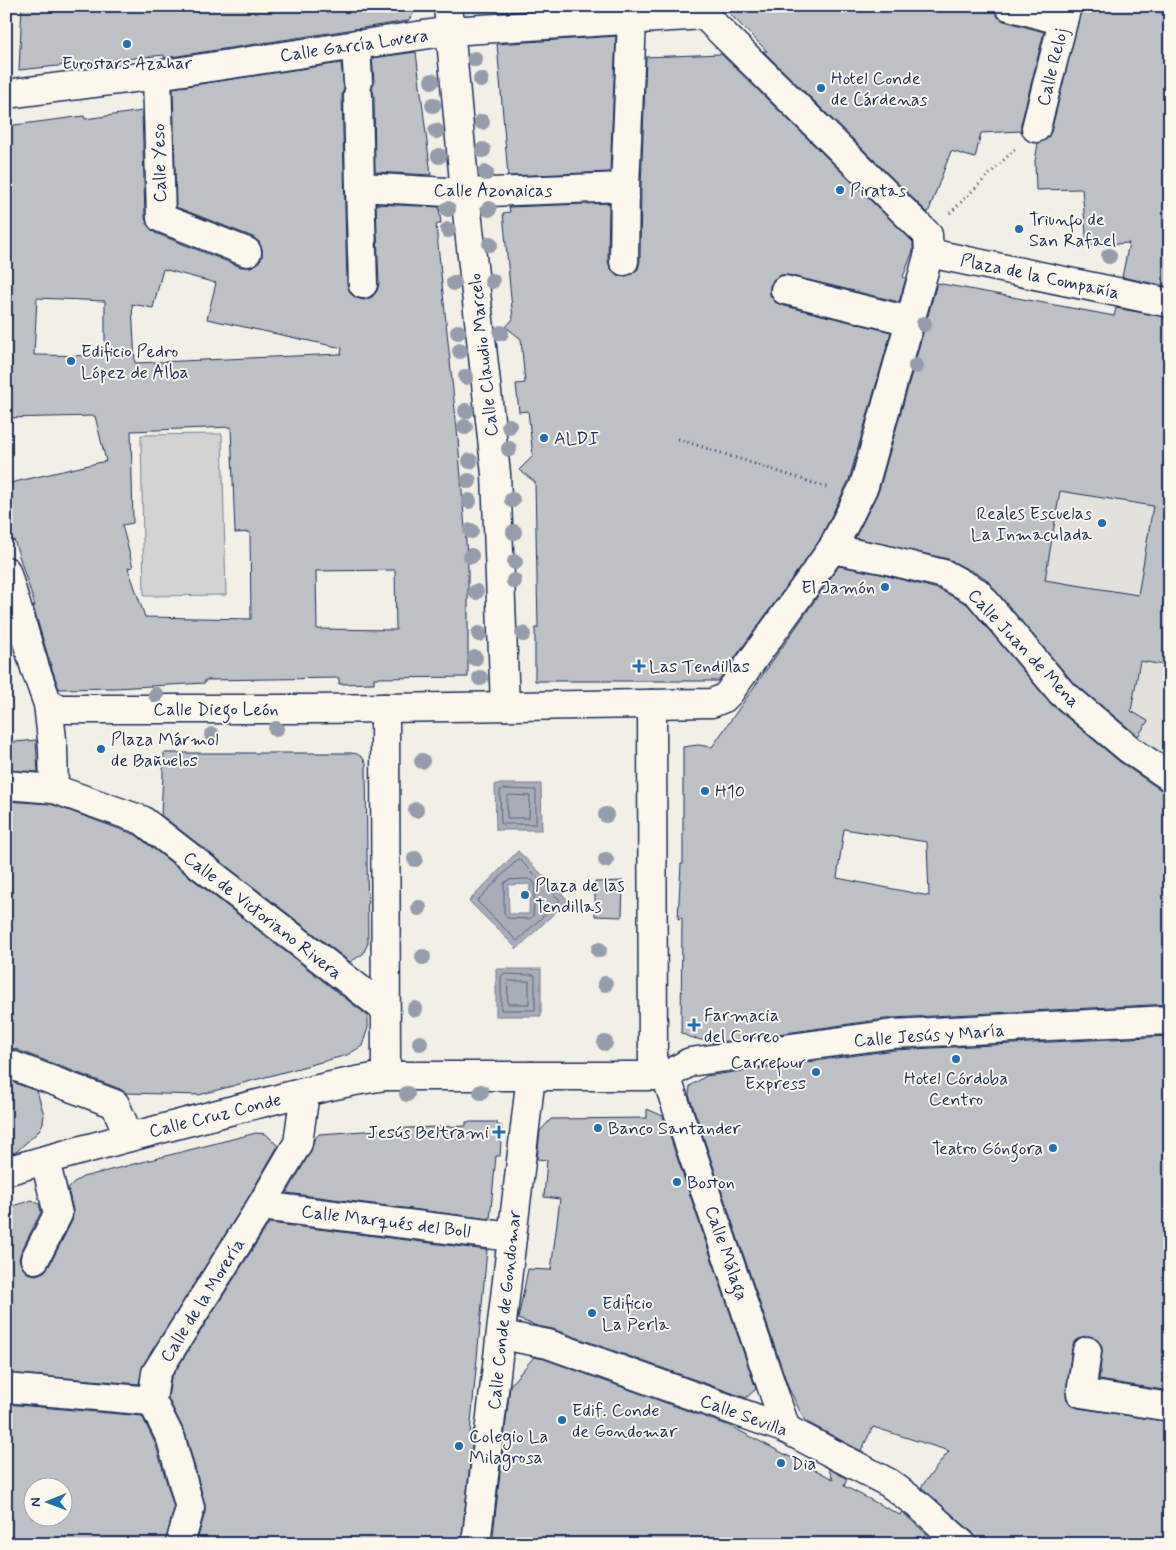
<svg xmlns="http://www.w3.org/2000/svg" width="1176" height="1550" font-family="Mynerve,sans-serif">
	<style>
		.built { fill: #e2e1dc }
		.green { fill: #d2d3d2; stroke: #768198 }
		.water { fill: #a9adb7; stroke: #707b93; fill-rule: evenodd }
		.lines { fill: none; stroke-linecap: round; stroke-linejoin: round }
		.shore { stroke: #546182; stroke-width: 1 }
		.building { fill: #bdc0c4; stroke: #1b2f5e; fill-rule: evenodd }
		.minor-casing { stroke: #1b2f5e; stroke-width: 31 }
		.path { stroke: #1b2f5e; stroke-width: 3; stroke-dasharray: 1 4; stroke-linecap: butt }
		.minor { stroke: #fbf7ec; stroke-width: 28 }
		.tree { fill: #959cab }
		.poi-dot { fill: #1f6fb2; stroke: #fbf7ec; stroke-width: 2 }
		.labels { text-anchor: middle; stroke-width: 4; stroke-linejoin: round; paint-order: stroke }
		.street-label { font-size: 18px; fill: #1b2f5e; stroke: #fbf7ec }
		.poi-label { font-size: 18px; fill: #1b2f5e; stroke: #fbf7ec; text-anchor: start }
	</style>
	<rect width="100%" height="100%" fill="#f2efe6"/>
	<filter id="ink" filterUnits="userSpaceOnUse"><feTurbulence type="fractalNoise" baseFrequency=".02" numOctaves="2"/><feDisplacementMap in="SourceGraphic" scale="10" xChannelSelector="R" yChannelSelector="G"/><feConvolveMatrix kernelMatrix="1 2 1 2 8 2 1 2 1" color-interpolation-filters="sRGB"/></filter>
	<g filter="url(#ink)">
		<polygon class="built" points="1056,304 1170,326 1170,762 1136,740 1147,721 1131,711 1147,621 1020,598 1045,357"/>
		<g class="green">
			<polygon points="222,434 226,595 144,596 141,435"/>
			<polygon points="1170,717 1170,756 1163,755"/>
		</g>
		<g class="water">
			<polygon points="495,784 541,784 542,830 496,830"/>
			<path d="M518,851l50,49 -51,49 -48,-48zM530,884l-1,30h-20l-1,-29z"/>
			<rect x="496" y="969" width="45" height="47"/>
		</g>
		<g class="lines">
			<g class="shore">
				<polygon points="503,789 536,790 536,824 501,824 500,791"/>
				<polygon points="509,795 530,796 529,818 507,818 507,798"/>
				<polygon points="519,859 560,900 517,941 477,901 517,860"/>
				<polygon points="528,879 533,881 535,885 533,916 529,919 507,918 504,913 504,883 509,880"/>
				<polygon points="503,974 535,975 535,1010 501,1010 501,977"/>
				<rect x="508" y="981" width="21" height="23"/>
			</g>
		</g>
		<g class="building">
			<polygon points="22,6 419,6 408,21 164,58 164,55 19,70"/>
			<polygon points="493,6 594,6 500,12"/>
			<polygon points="722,6 994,6 994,10 998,17 1004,21 1044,32 1021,124 1021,131 981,133 975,158 951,151 928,213 763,51 767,51"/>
			<polygon points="1082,6 1132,6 1170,15 1170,287 1122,277 1129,243 1087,246 1082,189 1036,190 1035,161 1038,143 1047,139 1051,132"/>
			<polygon points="616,36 610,172 508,176 497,44"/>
			<polygon points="416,52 431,175 375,172 374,95 372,89 374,81 372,58"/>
			<polygon points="721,54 913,242 913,251 903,277 906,278 899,302 788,275 781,275 774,279 770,286 770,295 775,302 781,305 891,332 849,480 819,541 718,681 535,681 535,628 538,628 535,482 519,470 533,456 528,411 519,412 516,384 525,383 521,339 506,327 513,319 503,213 510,212 509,207 609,203 608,261 610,268 616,274 623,277 632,274 638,269 640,261 641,187 646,57"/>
			<path d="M341,63l3,25 -2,7 5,189 3,9 6,5 8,2 8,-3 5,-6 2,-7 -3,-80 63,3 2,16 -5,2 22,214 10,129v109l-94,1v5l-35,1v-6l-134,2v3l-90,5 -56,1 -9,-26 -17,-57h2l-21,-66 -8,2v-58l100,-23 -11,-45 -89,2 1,-292 77,-10 1,3 57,-8 3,107 3,8 7,7 86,34h9l7,-3 5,-7v-8l-3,-7 -6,-5 -77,-30 -3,-119zM163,269l53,14 -9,36 135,29 -1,6 -206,9 -3,-59 21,4zM37,298l68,3v55l-71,-1zM231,427l4,106 15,-1 1,87 -106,-2 -17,-49 5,-1 -11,-42 11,-2 -2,-92zM395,570l1,60 -79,-1 -1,-58z"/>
			<path d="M937,283l177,33 2,-8 54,10v348l-30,-5 -9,50 17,10 -10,15 -66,-55 -87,-103 -37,-19 -93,-21 24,-48zM1060,491l93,15 -15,89 -93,-15z"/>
			<path d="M839,566l41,8 58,15 29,15 84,100 69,58 41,28 9,2v212l-278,14 -178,25 -25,-6 -8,-4 1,-115 -4,1 3,-55h2v-117l15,-2 14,2zM844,829l83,13 2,54 -92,-18z"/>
			<polygon points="36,740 38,772 6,770 6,743"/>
			<polygon points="164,753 351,753 357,754 363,758 366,763 368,943 363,954 350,962 161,815"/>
			<polygon points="6,801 51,804 136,835 368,1016 368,1028 362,1046 347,1055 199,1095 126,1093 120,1089 12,1048 6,1048"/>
			<polygon points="623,881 622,917 595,916 595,882"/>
			<polygon points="1170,1036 1170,1391 1099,1380 1102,1353 1102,1346 1096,1338 1089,1336 1081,1337 1074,1342 1072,1348 1066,1391 1066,1398 1071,1405 1078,1408 1170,1422 1170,1512 1164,1544 977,1544 977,1539 972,1532 921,1487 949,1451 873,1427 861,1451 805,1421 789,1389 689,1095 690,1086 706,1076 894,1050"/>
			<polygon points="6,1080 37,1091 44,1115 43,1123 38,1132 16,1152 6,1155"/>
			<polygon points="647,1109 663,1116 756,1389 746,1398 553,1329 537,1326 518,1319 528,1269 551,1270 560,1199 544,1197 547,1160 537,1159 540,1131 551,1119 647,1118"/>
			<polygon points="466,1122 497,1122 497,1125 502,1126 500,1156 496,1156 490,1219 287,1193 311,1151 314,1140 319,1134 409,1128 466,1126"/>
			<polygon points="256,1133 266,1134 278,1146 248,1198 143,1365 139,1384 6,1373 6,1208 32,1200 39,1204 41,1212 21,1252 19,1259 22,1267 27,1273 36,1275 44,1272 49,1266 72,1221 73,1210 68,1189 76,1181 83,1177"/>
			<polygon points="269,1223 487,1250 470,1434 474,1429 461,1544 196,1544 205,1512 205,1504 186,1435 168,1398 171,1378"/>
			<polygon points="534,1357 544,1359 730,1426 833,1479 828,1468 847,1479 844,1486 900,1515 902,1512 938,1544 492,1544 510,1385"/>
			<path d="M6,1404l136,12 14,29 18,63 -9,36h-159zM32,1488h30v30h-30z"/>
		</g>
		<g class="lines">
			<g class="minor-casing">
				<g id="minor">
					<polyline points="448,6 465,193 496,474 505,706"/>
					<polyline points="1009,6 1063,21"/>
					<polyline points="356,44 358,82"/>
					<polyline points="157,75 161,218 247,252"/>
					<polyline points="6,94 157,75 450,31 704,15"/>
					<polyline points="358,95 360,187 465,193 625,187 632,19"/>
					<polyline points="1036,128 1067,6"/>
					<polyline points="360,187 363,284"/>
					<polyline points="929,253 1170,303"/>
					<polyline points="624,261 625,187"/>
					<polyline points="785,290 910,321"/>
					<polyline points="832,549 883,559 944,574 977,592 1061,692 1129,749 1170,777"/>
					<polyline points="6,571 35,668 48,704 53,748 54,789"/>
					<polyline points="48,704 61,709 318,709 712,703 724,698 729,693 832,549 864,486 929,253 928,235 704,15 702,6"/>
					<polyline points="652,704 653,1076"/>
					<polyline points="385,708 386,1076"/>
					<polyline points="6,785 54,789 142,820 385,1009"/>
					<polyline points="6,1063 115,1104 129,1137"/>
					<polyline points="666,1076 786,1429"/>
					<path d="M6,1171c77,-22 154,-42 231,-62 50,-12 98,-26 149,-33h280l24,-14 203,-28 277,-14"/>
					<polyline points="261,1206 512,1237"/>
					<polyline points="35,1259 58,1214 45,1160"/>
					<polyline points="502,1335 548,1344 786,1429 889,1483 921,1507 962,1544"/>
					<polyline points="1087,1351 1081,1393 1170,1407"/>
					<polyline points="6,1388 152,1401"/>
					<polyline points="180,1544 190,1508 171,1439 152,1401 156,1373 261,1206 298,1143 305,1092"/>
					<polyline points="476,1544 531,1076"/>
				</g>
			</g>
			<g class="path">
				<polyline points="950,213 1015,149"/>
				<polyline points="678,439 829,488"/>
			</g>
			<use href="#minor" class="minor"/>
		</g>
		<g class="tree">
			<circle cx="475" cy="59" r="8"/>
			<circle cx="481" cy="80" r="8"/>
			<circle cx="432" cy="81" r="8"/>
			<circle cx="433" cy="105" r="8"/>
			<circle cx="482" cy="122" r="8"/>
			<circle cx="436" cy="131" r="8"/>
			<circle cx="483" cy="150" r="8"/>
			<circle cx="439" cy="156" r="8"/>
			<circle cx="486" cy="173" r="8"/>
			<circle cx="448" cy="209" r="8"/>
			<circle cx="489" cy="209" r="8"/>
			<circle cx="448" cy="230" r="8"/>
			<circle cx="490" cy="244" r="8"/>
			<circle cx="1109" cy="256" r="8"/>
			<circle cx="492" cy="281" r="8"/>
			<circle cx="454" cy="283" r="8"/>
			<circle cx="924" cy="324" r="8"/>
			<circle cx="458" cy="332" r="8"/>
			<circle cx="501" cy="333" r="8"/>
			<circle cx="460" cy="351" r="8"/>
			<circle cx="916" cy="366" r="8"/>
			<circle cx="466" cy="377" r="8"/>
			<circle cx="466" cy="411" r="8"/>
			<circle cx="509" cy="426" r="8"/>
			<circle cx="465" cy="427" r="8"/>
			<circle cx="509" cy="449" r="8"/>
			<circle cx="470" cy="461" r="8"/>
			<circle cx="469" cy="481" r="8"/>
			<circle cx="512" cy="500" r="8"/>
			<circle cx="469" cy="501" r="8"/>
			<circle cx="471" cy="531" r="8"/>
			<circle cx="514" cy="532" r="8"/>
			<circle cx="471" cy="556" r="8"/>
			<circle cx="515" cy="562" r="8"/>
			<circle cx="514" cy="581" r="8"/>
			<circle cx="476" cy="592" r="8"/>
			<circle cx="479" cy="634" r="8"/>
			<circle cx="523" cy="634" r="8"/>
			<circle cx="475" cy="658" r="8"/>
			<circle cx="480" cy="678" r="8"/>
			<circle cx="156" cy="695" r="8"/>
			<circle cx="276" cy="729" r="8"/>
			<circle cx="212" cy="735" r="8"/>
			<circle cx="422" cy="761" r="8"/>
			<circle cx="416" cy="810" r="8"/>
			<circle cx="606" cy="815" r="8"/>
			<circle cx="415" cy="859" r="8"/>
			<circle cx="606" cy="860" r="8"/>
			<circle cx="419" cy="908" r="8"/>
			<circle cx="599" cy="950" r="8"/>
			<circle cx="423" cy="957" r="8"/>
			<circle cx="605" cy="984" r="8"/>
			<circle cx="415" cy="1009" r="8"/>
			<circle cx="420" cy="1043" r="8"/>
			<circle cx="605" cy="1043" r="8"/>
			<circle cx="481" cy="1092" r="8"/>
			<circle cx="407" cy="1094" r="8"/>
		</g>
	</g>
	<g class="poi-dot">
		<circle cx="127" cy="44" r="5"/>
		<circle cx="821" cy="88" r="5"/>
		<circle cx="840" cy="190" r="5"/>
		<circle cx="1019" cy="229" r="5"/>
		<circle cx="71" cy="361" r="5"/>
		<circle cx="544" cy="438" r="5"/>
		<circle cx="1102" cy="523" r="5"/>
		<circle cx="885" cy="587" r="5"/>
		<path d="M636.5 658.5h5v5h5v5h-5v5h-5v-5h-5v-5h5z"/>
		<circle cx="101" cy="749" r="5"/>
		<circle cx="705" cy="791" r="5"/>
		<circle cx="525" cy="895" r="5"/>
		<path d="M691.5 1017.5h5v5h5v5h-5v5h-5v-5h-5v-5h5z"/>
		<circle cx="956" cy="1059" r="5"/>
		<circle cx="816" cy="1072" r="5"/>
		<circle cx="598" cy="1128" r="5"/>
		<path d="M496.5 1124.5h5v5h5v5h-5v5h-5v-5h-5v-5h5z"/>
		<circle cx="1053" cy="1148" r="5"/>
		<circle cx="677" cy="1182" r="5"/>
		<circle cx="592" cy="1313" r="5"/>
		<circle cx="562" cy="1420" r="5"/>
		<circle cx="459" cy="1446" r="5"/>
		<circle cx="781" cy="1463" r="5"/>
	</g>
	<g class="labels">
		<g class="street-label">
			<text transform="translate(354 45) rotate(-8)" y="6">Calle García Lovera</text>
			<text transform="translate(1052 67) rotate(-76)" y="6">Calle Reloj</text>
			<text transform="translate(159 163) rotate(-91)" y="6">Calle Yeso</text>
			<text x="493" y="196">Calle Azonaicas</text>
			<text transform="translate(1040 276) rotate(12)" y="6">Plaza de la Compañía</text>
			<text transform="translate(483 355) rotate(-96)" y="6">Calle Claudio Marcelo</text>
			<text transform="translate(1024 648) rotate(47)" y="6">Calle Juan de Mena</text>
			<text x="216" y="715">Calle Diego León</text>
			<text transform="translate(263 915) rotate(38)" y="6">Calle de Victoriano Rivera</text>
			<text transform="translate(929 1035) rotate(-4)" y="6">Calle Jesús y María</text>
			<text transform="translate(215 1115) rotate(-14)" y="6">Calle Cruz Conde</text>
			<text transform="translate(386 1221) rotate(7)" y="6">Calle Marqués del Boll</text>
			<text transform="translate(727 1253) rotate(71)" y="6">Calle Málaga</text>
			<text transform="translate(202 1300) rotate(-58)" y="6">Calle de la Morería</text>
			<text transform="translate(504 1310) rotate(-84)" y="6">Calle Conde de Gondomar</text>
			<text transform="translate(744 1415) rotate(20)" y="6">Calle Sevilla</text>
		</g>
		<g class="poi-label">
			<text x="127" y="69" text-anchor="middle">Eurostars Azahar</text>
			<text x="831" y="84">Hotel Conde<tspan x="831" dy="21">de Cárdenas</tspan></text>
			<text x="850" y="196">Piratas</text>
			<text x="1029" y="225">Triunfo de<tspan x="1029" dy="21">San Rafael</tspan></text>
			<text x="81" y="357">Edificio Pedro<tspan x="81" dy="21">López de Alba</tspan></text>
			<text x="554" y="444">ALDI</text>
			<text x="1092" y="519" text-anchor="end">Reales Escuelas<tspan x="1092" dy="21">La Inmaculada</tspan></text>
			<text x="875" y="593" text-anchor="end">El Jamón</text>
			<text x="649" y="672">Las Tendillas</text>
			<text x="111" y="745">Plaza Mármol<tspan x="111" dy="21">de Bañuelos</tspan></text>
			<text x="715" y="797">H10</text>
			<text x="535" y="891">Plaza de las<tspan x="535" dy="21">Tendillas</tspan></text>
			<text x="704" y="1021">Farmacia<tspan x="704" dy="21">del Correo</tspan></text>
			<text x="806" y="1068" text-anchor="end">Carrefour<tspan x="806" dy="21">Express</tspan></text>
			<text x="956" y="1084" text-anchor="middle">Hotel Córdoba<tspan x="956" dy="21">Centro</tspan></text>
			<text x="608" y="1134">Banco Santander</text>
			<text x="489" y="1138" text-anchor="end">Jesús Beltrami</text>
			<text x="1043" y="1154" text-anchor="end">Teatro Góngora</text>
			<text x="687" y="1188">Boston</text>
			<text x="602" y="1309">Edificio<tspan x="602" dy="21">La Perla</tspan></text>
			<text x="572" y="1416">Edif. Conde<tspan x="572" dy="21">de Gondomar</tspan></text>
			<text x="469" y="1442">Colegio La<tspan x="469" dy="21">Milagrosa</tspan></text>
			<text x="791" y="1469">Dia</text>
		</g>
	</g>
	<rect width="1176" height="1550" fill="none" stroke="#fbf7ec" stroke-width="25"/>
	<rect x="12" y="12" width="1151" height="1525" fill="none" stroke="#1b2f5e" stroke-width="2" filter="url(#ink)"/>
	<g transform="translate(48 1502) rotate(269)"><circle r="24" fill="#fbf7ec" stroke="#a1a7b3"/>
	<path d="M0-4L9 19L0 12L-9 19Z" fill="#1f6fb2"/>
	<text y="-8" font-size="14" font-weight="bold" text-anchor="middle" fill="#1b2f5e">N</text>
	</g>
</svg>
